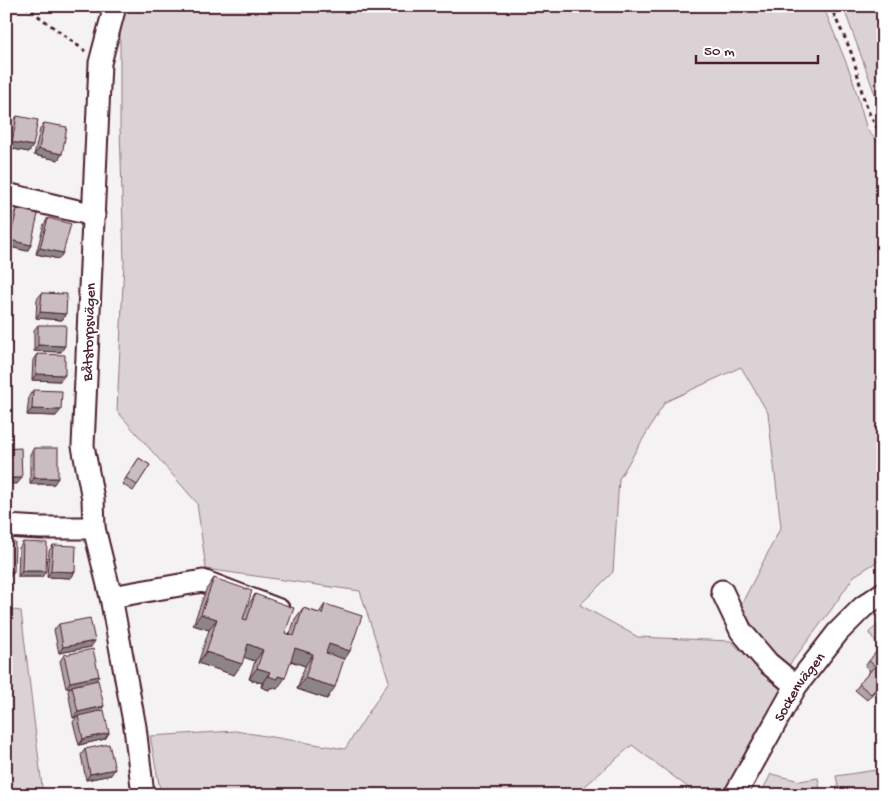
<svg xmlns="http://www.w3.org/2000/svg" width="889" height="801" font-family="'Gochi Hand',sans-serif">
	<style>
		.green { fill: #dbd2d5; stroke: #927880 }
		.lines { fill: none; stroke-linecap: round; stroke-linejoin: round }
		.minor-casing { stroke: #4a1f2b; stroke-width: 25 }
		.path { stroke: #4a1f2b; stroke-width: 3; stroke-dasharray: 4 4; stroke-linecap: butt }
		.minor { stroke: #fff; stroke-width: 21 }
		.wall { fill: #aea3a6; stroke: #4a1f2b }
		.shaded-wall { fill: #8d8487; stroke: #4a1f2b }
		.building { fill: #cabdc1; stroke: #4a1f2b }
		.labels { text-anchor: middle; stroke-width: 4; stroke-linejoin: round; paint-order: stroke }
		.street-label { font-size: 15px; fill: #4a1f2b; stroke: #fff }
	</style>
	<rect width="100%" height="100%" fill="#f4f2f2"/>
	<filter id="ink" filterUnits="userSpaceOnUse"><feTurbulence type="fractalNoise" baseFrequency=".02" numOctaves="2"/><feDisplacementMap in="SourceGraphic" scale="10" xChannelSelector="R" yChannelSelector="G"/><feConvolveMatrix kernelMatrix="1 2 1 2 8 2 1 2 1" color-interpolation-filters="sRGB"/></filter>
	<g filter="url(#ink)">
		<g class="green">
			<polygon points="125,6 823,6 852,77 867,130 883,147 883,558 854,576 831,610 784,672 740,607 781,527 768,413 741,367 665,402 619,479 613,572 580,605 638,637 731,641 781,690 722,795 698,795 632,745 575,795 306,795 304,789 290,795 161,795 150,736 235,731 345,749 389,681 360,591 206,569 197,503 117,411 124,262 120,126 120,21"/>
			<polygon points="843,6 883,6 883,107 876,97"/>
			<polygon points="6,609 21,611 43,795 6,795"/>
			<polygon points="883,621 883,654 869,632"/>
			<polygon points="883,769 883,795 840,795 836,776"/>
			<polygon points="771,774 800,781 818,778 821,795 760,795"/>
		</g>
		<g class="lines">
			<g class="minor-casing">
				<g id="minor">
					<polyline points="115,6 100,63 83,446 93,499 94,528 111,597 135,727 143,795"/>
					<polyline points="6,194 94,215"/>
					<polyline points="6,526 40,528 94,528"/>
					<polyline points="722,591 741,631 768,663 796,686"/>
					<polyline points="111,597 203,581 279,610"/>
					<path id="s1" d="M735,795l61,-109 42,-54 25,-25 20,-14"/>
				</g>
			</g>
			<g class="path">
				<polyline points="25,6 85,51"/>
				<path d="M831,6c5,16 14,30 20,46 10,27 11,61 32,82"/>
			</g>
			<use href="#minor" class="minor"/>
		</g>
		<g class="wall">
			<polygon points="17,116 29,152 8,148 12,122"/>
			<polygon points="44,123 62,154 58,160 34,155 40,129"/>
			<polygon points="17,209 31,245 27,251 6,246 13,215"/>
			<polygon points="48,218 59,259 36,254 44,224"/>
			<polygon points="42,293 66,314 62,320 36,318 37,299"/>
			<polygon points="38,325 61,352 34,351 34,330"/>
			<polygon points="37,354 60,381 32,380 33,360"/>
			<polygon points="33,390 56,416 27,415 29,396"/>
			<polygon points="34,448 54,484 30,484 30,454"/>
			<polygon points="139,458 150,465 133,491 122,484"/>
			<polygon points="23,542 42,577 18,577 19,548"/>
			<polygon points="53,545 75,572 71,578 47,577 49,551"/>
			<polygon points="214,578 248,606 255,594 285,633 290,634 295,619 303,608 319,613 325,604 350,651 344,660 327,699 297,689 305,666 290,661 277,689 271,687 269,690 261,687 262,683 249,679 255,661 244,657 234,675 198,663 209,630 193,625 206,590"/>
			<polygon points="59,624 91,647 59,653 54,630"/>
			<polygon points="64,655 96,680 100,711 109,733 105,739 79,745 73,722 77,717 73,718 68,691 71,687 66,688 60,661"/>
			<polygon points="883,658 883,699 874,692 867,700 855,690 870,671 865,666 869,661"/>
			<polygon points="85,749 111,775 86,780 81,755"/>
		</g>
		<g class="shaded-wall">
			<polygon points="12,142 33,146 29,152 8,148"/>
			<polygon points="39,149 62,154 58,160 34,155"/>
			<polygon points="10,240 31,245 27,251 6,246"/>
			<polygon points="40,248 63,253 59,259 36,254"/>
			<polygon points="40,312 66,314 62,320 36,318"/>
			<polygon points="38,345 65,346 61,352 34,351"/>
			<polygon points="36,374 65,375 60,381 32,380"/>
			<polygon points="32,409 61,410 56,416 27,415"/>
			<polygon points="6,478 22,478 17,484 6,484"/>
			<polygon points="34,478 58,478 54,484 30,484"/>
			<polygon points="6,571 14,572 9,578 6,577"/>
			<polygon points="22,571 46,571 42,577 18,577"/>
			<polygon points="51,571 75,572 71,578 47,577"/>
			<polygon points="201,614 217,619 209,630 193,625"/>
			<polygon points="95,641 91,647 59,653 63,647"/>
			<polygon points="248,644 263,650 255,661 240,656"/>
			<polygon points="329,644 350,651 342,662 321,655"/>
			<polygon points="295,648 313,654 305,666 287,659"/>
			<polygon points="206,652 242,664 234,675 198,663"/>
			<polygon points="257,668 270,672 262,683 249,679"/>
			<polygon points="99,676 95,682 72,686 71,687 66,688 70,682"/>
			<polygon points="268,676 278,676 285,678 277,689 271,687 269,690 261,687"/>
			<polygon points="305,678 335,687 327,699 297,689"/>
			<polygon points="104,706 100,712 73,718 78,712"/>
			<polygon points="109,733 105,739 79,745 83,739"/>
			<polygon points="115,769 111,775 86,780 90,774"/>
		</g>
		<g class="building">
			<polygon points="17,116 38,120 33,146 12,142"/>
			<polygon points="6,117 8,117 6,135"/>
			<polygon points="44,123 67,127 62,154 39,149"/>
			<polygon points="17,209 38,214 31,245 10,240"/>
			<polygon points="48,218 71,224 63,253 40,248"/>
			<polygon points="42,293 67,294 66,314 40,312"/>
			<polygon points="38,325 66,325 65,346 38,345"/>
			<polygon points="37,354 65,355 65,375 36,374"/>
			<polygon points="33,390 62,391 61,410 32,409"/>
			<polygon points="21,448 22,478 6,478 6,449"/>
			<rect x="34" y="448" width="24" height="30"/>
			<polygon points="139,458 150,465 137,485 126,478"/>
			<polygon points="6,542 15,542 14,572 6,571"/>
			<polygon points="23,542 47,543 46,571 22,571"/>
			<polygon points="53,545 76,546 75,572 51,571"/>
			<polygon points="214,578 252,591 243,619 247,620 255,594 294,608 285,633 294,636 303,608 322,614 325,604 362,616 350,651 329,644 326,653 344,659 335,687 305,678 313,654 295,648 285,678 278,676 277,679 268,676 270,672 257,668 263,650 248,644 242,664 206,652 217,619 201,614"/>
			<polygon points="90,618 95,641 63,647 59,624"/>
			<polygon points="93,649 99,676 70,682 64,655"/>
			<polygon points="876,652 883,658 883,690 878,686 871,694 859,684 875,666 869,661"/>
			<polygon points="98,680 104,706 78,712 72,686"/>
			<polygon points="104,710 109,733 83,739 78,716"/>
			<polygon points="109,744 115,769 90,774 85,749"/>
		</g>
	</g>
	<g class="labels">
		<g class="street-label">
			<text transform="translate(88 332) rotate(-88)" y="5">Båtstorpsvägen</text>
			<text dy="5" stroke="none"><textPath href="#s1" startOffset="126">Sockenvägen</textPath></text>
		</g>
	</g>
	<rect width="889" height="801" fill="none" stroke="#fff" stroke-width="25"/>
	<rect x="12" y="12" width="864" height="776" fill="none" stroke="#4a1f2b" stroke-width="2" filter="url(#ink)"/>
	<path d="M696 55v8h122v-8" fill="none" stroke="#4a1f2b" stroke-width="2.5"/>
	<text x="704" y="55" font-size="15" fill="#4a1f2b" stroke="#ffffff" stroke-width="4" paint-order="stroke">50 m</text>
</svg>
